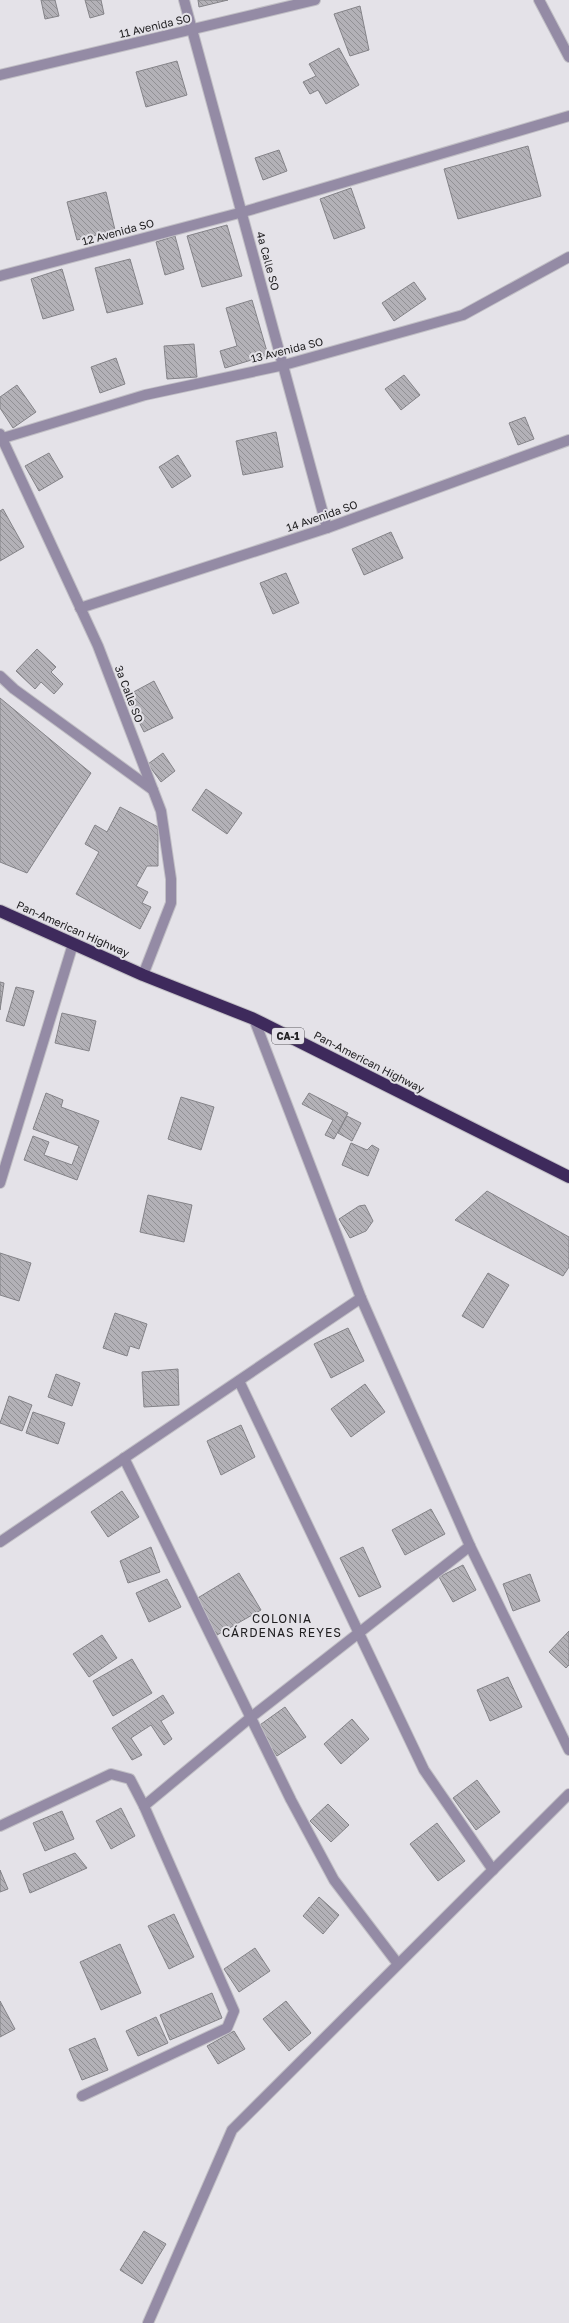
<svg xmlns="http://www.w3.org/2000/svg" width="569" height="2323" font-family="'Golos Text',sans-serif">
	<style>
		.building { fill: url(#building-back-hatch); stroke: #848388 }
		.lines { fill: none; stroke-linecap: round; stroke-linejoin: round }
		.minor-casing { stroke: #c1bfc5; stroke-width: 12 }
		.highway-casing { stroke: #c1bfc5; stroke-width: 14 }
		.minor { stroke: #948ba5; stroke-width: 10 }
		.highway { stroke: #3e2a5c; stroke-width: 12 }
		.labels { text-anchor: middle; stroke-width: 4; stroke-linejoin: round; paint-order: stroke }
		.shield { fill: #e4e2e8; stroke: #5c5b5e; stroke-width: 1 }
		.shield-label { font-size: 10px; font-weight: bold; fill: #222123 }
		.street-label { font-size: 11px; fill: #222123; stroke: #e4e2e8 }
		.neighbourhood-label { font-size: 12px; letter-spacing: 1px; fill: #222123; stroke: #e4e2e8 }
	</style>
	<defs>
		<pattern id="building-back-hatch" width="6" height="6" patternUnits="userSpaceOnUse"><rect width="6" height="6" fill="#b3b1b7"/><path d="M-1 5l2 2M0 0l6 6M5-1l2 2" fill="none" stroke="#919094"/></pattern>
	</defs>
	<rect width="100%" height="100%" fill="#e4e2e8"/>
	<g class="building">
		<polygon points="41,0 55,0 59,16 45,19"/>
		<polygon points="85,0 101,0 104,14 90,18"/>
		<polygon points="198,0 228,0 199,7"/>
		<polygon points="360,6 369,50 350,56 334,14"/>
		<polygon points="339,48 359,85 326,104 318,90 310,94 303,82 316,76 309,64"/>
		<polygon points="177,61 187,95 146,107 136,72"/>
		<polygon points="528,146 541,196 458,219 444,169"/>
		<polygon points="279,150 287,171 263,180 255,158"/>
		<polygon points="351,188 365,228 334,239 320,199"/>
		<polygon points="106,192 115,230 77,240 67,202"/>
		<polygon points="227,225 242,276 202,287 187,236"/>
		<polygon points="175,236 184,269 165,275 156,242"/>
		<polygon points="130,259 143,304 107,313 95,268"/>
		<polygon points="62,269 74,310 43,319 31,279"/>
		<polygon points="414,282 426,299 394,321 382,303"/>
		<polygon points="252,300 268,355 225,368 220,351 237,346 226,308"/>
		<polygon points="194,344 197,377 167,379 164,346"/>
		<polygon points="116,358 125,384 100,393 91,367"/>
		<polygon points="404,375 420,395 401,410 385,389"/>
		<polygon points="17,385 36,412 13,428 0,408 0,397"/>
		<polygon points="525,417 534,439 518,445 509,423"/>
		<polygon points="276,432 283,467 243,475 236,441"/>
		<polygon points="49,453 63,477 39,491 25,466"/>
		<polygon points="178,455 191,476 172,488 159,467"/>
		<polygon points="3,509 24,547 0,561 0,511"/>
		<polygon points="391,532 403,558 364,575 352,549"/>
		<polygon points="286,573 299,603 273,614 260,583"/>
		<polygon points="37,649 56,667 51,672 63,684 54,694 41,682 35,689 16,671"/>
		<polygon points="154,681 173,718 144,732 126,696"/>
		<polygon points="0,698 91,773 27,873 0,862"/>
		<polygon points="163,753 175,771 161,782 148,764"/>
		<polygon points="206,789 242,813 227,834 192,810"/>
		<polygon points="120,807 158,827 158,866 147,866 136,886 148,892 142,903 151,907 140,929 76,894 99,852 85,844 95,825 107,832"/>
		<polygon points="0,982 4,983 0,1010"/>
		<polygon points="16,987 34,991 24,1026 6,1021"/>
		<polygon points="62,1013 96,1021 89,1051 55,1043"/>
		<polygon points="46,1093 63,1100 61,1107 99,1121 77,1180 24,1160 33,1136 49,1142 44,1155 72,1165 79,1146 33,1129"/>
		<polygon points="309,1093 348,1113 334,1139 325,1135 333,1120 302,1104"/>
		<polygon points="181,1097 214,1107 201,1150 168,1139"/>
		<polygon points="347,1116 361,1123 352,1141 338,1133"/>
		<polygon points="351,1143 367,1150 372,1145 379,1149 368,1176 342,1165"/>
		<polygon points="487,1191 569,1237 569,1267 563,1276 455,1220"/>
		<polygon points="148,1195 192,1205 184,1242 140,1232"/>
		<polygon points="365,1205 373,1221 366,1231 350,1238 339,1219 359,1206"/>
		<polygon points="0,1253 31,1263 19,1301 0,1295"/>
		<polygon points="488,1273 509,1285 483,1328 462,1316"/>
		<polygon points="115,1313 147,1324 139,1349 130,1346 127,1356 103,1348"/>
		<polygon points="348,1328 364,1361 331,1378 314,1344"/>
		<polygon points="178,1369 179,1405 144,1407 142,1372"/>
		<polygon points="56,1374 80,1383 72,1406 48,1397"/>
		<polygon points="365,1384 385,1412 351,1437 331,1409"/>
		<polygon points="9,1396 32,1405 22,1431 0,1423"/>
		<polygon points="33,1412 65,1423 58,1444 26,1433"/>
		<polygon points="241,1425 255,1457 221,1475 207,1441"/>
		<polygon points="122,1491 139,1517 108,1537 91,1512"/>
		<polygon points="431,1509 445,1534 405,1555 392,1530"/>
		<polygon points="151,1547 160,1572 128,1583 120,1561"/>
		<polygon points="363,1547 381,1587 359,1597 340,1558"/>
		<polygon points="463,1565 476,1590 453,1602 439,1577"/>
		<polygon points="239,1573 261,1610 217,1635 196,1599"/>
		<polygon points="530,1574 540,1601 513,1611 503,1584"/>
		<polygon points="167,1579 181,1607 149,1622 136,1593"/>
		<polygon points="569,1631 569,1665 566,1668 549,1652"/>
		<polygon points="102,1635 117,1658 89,1677 73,1654"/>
		<polygon points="132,1659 152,1693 113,1716 93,1681"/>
		<polygon points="508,1677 522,1707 490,1721 477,1690"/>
		<polygon points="163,1695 174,1713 161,1721 172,1739 164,1745 151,1725 131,1738 142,1755 132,1760 112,1728"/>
		<polygon points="285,1707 306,1737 277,1756 257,1727"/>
		<polygon points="352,1719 369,1739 341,1764 324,1744"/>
		<polygon points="477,1780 500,1812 476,1830 453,1798"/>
		<polygon points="328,1804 349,1825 331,1842 310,1821"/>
		<polygon points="121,1808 135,1836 111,1849 96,1821"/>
		<polygon points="62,1811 74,1839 45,1851 33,1823"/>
		<polygon points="437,1823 465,1861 438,1881 410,1844"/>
		<polygon points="75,1853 87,1868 30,1893 23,1874"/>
		<polygon points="0,1870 8,1889 0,1892"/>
		<polygon points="319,1897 339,1915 323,1934 303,1916"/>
		<polygon points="174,1914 194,1957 169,1969 148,1926"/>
		<polygon points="120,1944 141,1993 101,2010 80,1962"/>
		<polygon points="255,1948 270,1971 239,1992 224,1969"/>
		<polygon points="212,1993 222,2018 170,2040 160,2015"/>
		<polygon points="0,2001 15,2029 0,2037"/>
		<polygon points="286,2001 311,2033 289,2051 263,2019"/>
		<polygon points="156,2017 168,2043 138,2056 126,2031"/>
		<polygon points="234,2031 245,2049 218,2064 207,2046"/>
		<polygon points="95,2038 108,2070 82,2080 69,2049"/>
		<polygon points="144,2231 166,2244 142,2284 120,2270"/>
	</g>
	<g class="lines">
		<g class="minor-casing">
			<g id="minor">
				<polyline points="184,0 327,528"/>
				<polyline points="539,0 569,57"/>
				<polyline points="0,75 315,0"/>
				<polyline points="0,276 243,212 569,116"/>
				<polyline points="0,434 98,646 161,811 171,879 171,903 143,975"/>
				<polyline points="0,439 145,395 284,365 463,315 569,257"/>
				<polyline points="80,608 327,528 569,440"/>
				<polyline points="0,676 14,689 153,790"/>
				<polyline points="254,1019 361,1298 470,1546 569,1750"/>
				<polyline points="0,1183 73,944"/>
				<polyline points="239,1381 424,1770 493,1870"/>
				<polyline points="124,1458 291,1800 334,1880 398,1964"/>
				<polyline points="0,1542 361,1298"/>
				<polyline points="144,1806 250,1718 470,1546"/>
				<polyline points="0,1826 111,1774 130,1779 144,1806 234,2011 227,2028 82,2096"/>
				<polyline points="148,2323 232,2130 569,1794"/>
			</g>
		</g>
		<g class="highway-casing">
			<polyline id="highway" points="0,911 143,975 254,1019 569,1177"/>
		</g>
		<use href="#minor" class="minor"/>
		<use href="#highway" class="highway"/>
	</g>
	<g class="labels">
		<rect class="shield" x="272" y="1028" width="32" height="16" rx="3"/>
		<g class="shield-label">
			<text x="288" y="1040">CA-1</text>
		</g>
		<g class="street-label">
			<text transform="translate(155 26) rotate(-13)" y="4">11 Avenida SO</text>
			<text transform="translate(118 232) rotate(-15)" y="4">12 Avenida SO</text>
			<text transform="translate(268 261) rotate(75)" y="4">4a Calle SO</text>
			<text transform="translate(287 350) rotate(-14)" y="4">13 Avenida SO</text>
			<text transform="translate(322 516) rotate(-19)" y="4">14 Avenida SO</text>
			<text transform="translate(129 694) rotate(69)" y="4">3a Calle SO</text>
			<text transform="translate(73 929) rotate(24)" y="4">Pan-American Highway</text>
			<text transform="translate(369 1062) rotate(27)" y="4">Pan-American Highway</text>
		</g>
		<g class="neighbourhood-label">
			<text x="282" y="1623">COLONIA<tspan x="282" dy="14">CÁRDENAS REYES</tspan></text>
		</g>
	</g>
</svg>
